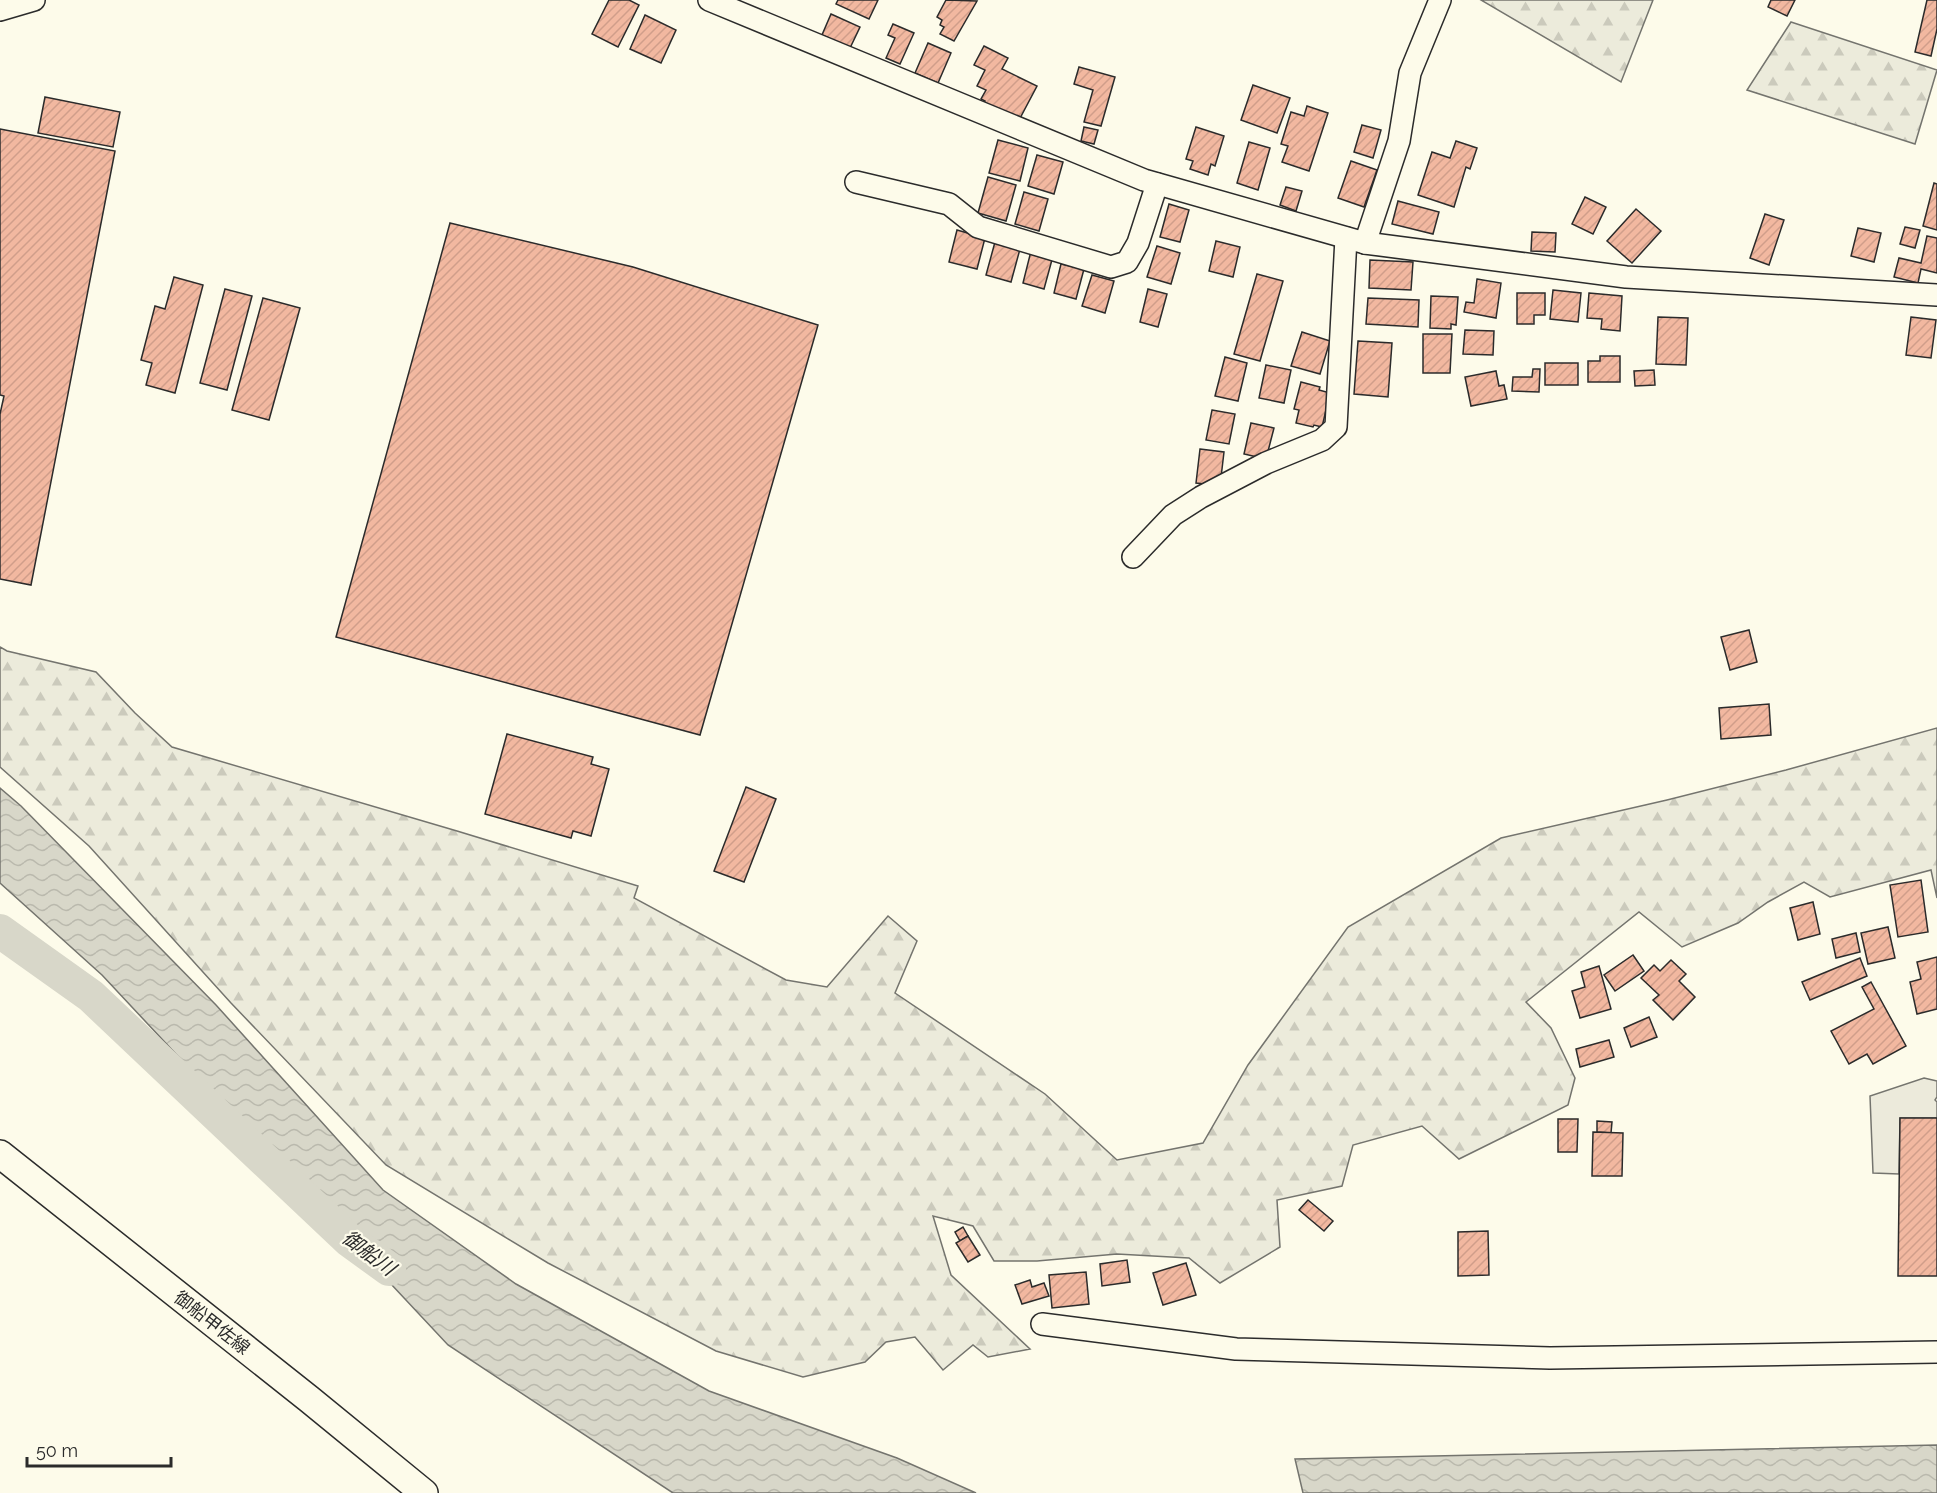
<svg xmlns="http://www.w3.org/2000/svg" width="1937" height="1493" font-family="Raleway,'Noto Sans JP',sans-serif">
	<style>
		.forest { fill: url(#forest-firs); stroke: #74746e; stroke-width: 1.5 }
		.parking { fill: #eceadb; stroke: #74746e; stroke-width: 1.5 }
		.water { fill: url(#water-waves); stroke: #74746e; stroke-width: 1.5 }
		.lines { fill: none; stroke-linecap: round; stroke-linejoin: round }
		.river { stroke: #d8d7c9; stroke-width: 34 }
		.building { fill: url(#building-hatch); stroke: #2b2b2b; stroke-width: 1.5 }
		.minor-casing { stroke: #2b2b2b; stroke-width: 24 }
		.major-casing { stroke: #2b2b2b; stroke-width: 30 }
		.minor { stroke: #fdfbea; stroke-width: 21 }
		.major { stroke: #fdfbea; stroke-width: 27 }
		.labels { text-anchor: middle; stroke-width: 4.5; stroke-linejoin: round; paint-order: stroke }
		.street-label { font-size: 18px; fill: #2b2b2b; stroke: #fdfbea }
		.water-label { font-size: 20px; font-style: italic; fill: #2b2b2b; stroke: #fdfbea }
	</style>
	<defs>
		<pattern id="forest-firs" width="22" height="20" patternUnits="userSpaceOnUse" patternTransform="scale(1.5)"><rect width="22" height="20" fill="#ecebdb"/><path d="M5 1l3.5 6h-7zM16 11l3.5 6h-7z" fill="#cbcabc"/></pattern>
		<pattern id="water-waves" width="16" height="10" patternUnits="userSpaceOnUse" patternTransform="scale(1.5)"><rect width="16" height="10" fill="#d8d7c9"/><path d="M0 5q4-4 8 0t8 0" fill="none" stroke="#bab9ad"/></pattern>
		<pattern id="building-hatch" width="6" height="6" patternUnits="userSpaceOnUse" patternTransform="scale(1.5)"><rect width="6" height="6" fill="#f2b8a0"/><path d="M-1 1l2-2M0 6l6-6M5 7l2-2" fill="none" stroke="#d09e8a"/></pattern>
	</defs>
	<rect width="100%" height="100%" fill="#fdfbea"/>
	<g class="forest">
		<polygon points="1481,0 1653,0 1621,82"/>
		<polygon points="1791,22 1937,70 1915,144 1747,90"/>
		<polygon points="0,647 7,651 96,672 135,713 172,747 457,831 638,886 634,898 786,980 827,987 888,916 917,941 895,993 1045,1094 1117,1160 1203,1143 1248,1065 1348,927 1501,838 1667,800 1786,770 1937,728 1937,898 1931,870 1830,897 1804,882 1768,902 1738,923 1682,947 1639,912 1526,1002 1551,1028 1575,1078 1568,1105 1459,1159 1422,1126 1353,1145 1342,1186 1277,1200 1280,1247 1220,1283 1189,1258 1117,1254 1037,1261 994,1261 973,1226 933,1216 951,1275 1030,1349 988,1357 973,1345 943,1370 915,1337 886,1342 865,1362 803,1377 716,1351 548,1263 386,1165 231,1003 89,846 0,767"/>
	</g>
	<polygon class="parking" points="1924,1078 1937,1081 1937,1097 1935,1100 1937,1102 1937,1118 1900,1118 1899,1174 1873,1173 1870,1096"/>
	<g class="water">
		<polygon points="0,788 21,806 216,1005 383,1190 516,1284 709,1391 897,1458 976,1493 673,1493 448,1345 102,975 0,883"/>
		<polygon points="1937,1445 1937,1493 1303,1493 1295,1459"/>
	</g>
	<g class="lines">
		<polyline class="river" points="0,931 91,996 349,1240 389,1269"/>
	</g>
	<g class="building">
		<polygon points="609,0 629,0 639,5 618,47 592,34"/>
		<polygon points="838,0 878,0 869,19 836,4"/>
		<polygon points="946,0 977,1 954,41 940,34 944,27 940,25 942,20 937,17"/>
		<polygon points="1771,0 1795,0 1787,16 1768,7"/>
		<polygon points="1927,0 1937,0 1937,29 1931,56 1915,52"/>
		<polygon points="831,14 860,27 850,48 822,35"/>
		<polygon points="645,15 676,30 661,63 630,49"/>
		<polygon points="893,24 914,33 900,64 886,58 895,38 888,35"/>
		<polygon points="928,43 951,53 938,83 915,73"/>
		<polygon points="984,46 1008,58 1002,69 1037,86 1018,122 983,104 985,101 981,99 986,90 977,86 985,70 974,65"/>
		<polygon points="1079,67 1115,77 1101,126 1084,122 1093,90 1074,84"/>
		<polygon points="1253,85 1290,98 1277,133 1241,120"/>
		<polygon points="45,97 120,112 113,147 38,133"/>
		<polygon points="1307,106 1328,113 1309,171 1282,162 1288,146 1281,144 1291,112 1304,116"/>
		<polygon points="1362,125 1381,130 1373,158 1354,152"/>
		<polygon points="1084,127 1098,130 1094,144 1081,141"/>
		<polygon points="1196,127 1224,136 1215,166 1211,164 1208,175 1190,169 1193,161 1186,159"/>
		<polygon points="0,129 115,151 31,585 0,579 0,414 4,396 0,395"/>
		<polygon points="998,140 1028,148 1020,181 989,173"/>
		<polygon points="1456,141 1477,148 1470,169 1466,167 1454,207 1418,195 1432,152 1450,158"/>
		<polygon points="1249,142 1270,148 1258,190 1237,183"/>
		<polygon points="1037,155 1063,162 1054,194 1028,186"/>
		<polygon points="1351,161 1377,170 1364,207 1338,198"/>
		<polygon points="988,177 1016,185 1006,221 978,213"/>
		<polygon points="1934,183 1937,184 1937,230 1923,226"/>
		<polygon points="1286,187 1302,191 1296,211 1280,205"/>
		<polygon points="1024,192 1048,199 1039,231 1015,224"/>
		<polygon points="1585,197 1606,207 1593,234 1572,224"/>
		<polygon points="1398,201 1439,212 1433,234 1392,224"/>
		<polygon points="1169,204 1189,210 1180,242 1160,237"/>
		<polygon points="1636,209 1661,231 1632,263 1607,241"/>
		<polygon points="1765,214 1784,220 1769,265 1750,258"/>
		<polygon points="450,223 633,267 818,325 700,735 336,637"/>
		<polygon points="1905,227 1920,230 1915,248 1900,244"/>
		<polygon points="1858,228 1881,233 1874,262 1851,256"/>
		<polygon points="957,230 985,238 977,269 949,262"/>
		<polygon points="1532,232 1556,233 1555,252 1531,251"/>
		<polygon points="1927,236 1937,238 1937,273 1921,269 1918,283 1894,277 1899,258 1921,263"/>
		<polygon points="1216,241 1240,247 1233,277 1209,271"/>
		<polygon points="995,242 1020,249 1011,282 986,275"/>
		<polygon points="1157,246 1180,253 1171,284 1147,277"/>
		<polygon points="1031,251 1053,256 1044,289 1023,283"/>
		<polygon points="1370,260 1413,262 1411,290 1369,288"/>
		<polygon points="1061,264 1084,269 1076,299 1054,293"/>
		<polygon points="1257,274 1283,281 1260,361 1234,354"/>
		<polygon points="1092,275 1114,281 1105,313 1082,306"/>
		<polygon points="174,277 203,285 175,393 146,385 152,363 141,360 155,306 165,309"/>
		<polygon points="1477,279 1501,283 1496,318 1464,312 1466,302 1474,303"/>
		<polygon points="225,289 252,296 227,390 200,383"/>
		<polygon points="1148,289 1167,294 1158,327 1140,322"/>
		<polygon points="1553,290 1581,293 1578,322 1550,319"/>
		<polygon points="1517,293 1545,293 1545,315 1534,315 1534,324 1517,324"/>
		<polygon points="1589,293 1622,296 1620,331 1601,329 1602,319 1587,318"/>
		<polygon points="1431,296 1458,297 1456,325 1451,324 1451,329 1430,328"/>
		<polygon points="263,298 300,308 269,420 232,410"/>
		<polygon points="1368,298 1419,300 1418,327 1366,324"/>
		<polygon points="1658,317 1688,318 1686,365 1656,364"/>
		<polygon points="1911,317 1936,320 1931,358 1906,355"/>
		<polygon points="1465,330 1494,331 1493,355 1463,354"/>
		<polygon points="1302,332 1330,341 1320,374 1291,366"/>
		<polygon points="1423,334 1452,334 1450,373 1423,373"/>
		<polygon points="1358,341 1392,343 1388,397 1354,394"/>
		<polygon points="1600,356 1620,356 1620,382 1588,382 1588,361 1600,361"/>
		<polygon points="1225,357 1247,363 1238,401 1215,396"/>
		<rect x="1545" y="363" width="33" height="22"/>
		<polygon points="1266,365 1291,370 1284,403 1259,398"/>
		<polygon points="1533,369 1540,369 1539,392 1512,391 1513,377 1532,377"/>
		<polygon points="1654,370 1655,385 1635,386 1634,371"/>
		<polygon points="1496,371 1499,386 1504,385 1507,399 1471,406 1465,377"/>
		<polygon points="1301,382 1320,387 1319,390 1330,393 1322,427 1314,425 1313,427 1296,423 1299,410 1294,409"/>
		<polygon points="1212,410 1235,414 1229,444 1206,440"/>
		<polygon points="1251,423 1274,428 1266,459 1244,454"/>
		<polygon points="1200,449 1224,452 1220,486 1196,483"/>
		<polygon points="1749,630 1757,662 1730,670 1721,637"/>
		<polygon points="1769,704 1771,735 1721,739 1719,708"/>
		<polygon points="507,734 593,757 591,764 609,769 591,836 573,831 571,838 485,814"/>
		<polygon points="746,787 776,799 744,882 714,871"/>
		<polygon points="1921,880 1928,932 1898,937 1890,885"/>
		<polygon points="1813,902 1820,934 1798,940 1790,908"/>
		<polygon points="1888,927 1895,958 1868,964 1861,933"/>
		<polygon points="1856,933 1860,952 1836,958 1832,939"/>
		<polygon points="1633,955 1644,971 1615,991 1604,975"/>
		<polygon points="1937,957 1937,1009 1917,1014 1910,982 1921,979 1917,962"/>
		<polygon points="1860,958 1867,976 1810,1000 1802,982"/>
		<polygon points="1671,960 1686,974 1679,981 1695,997 1673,1020 1653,1000 1659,995 1641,978 1654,965 1660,971"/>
		<polygon points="1599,966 1611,1009 1580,1018 1572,991 1585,987 1581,972"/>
		<polygon points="1871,982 1906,1046 1873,1064 1867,1054 1849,1064 1831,1031 1874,1009 1862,987"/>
		<polygon points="1649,1017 1657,1037 1631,1047 1624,1028"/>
		<polygon points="1609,1040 1614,1057 1580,1067 1576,1049"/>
		<polygon points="1900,1118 1937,1118 1937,1276 1898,1276"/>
		<polygon points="1558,1119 1578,1119 1577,1152 1558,1152"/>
		<polygon points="1597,1121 1612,1122 1611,1133 1597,1132"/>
		<polygon points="1593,1132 1623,1133 1622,1176 1592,1176"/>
		<polygon points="1308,1200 1333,1221 1324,1231 1299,1210"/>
		<polygon points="963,1227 968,1236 960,1241 955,1232"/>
		<polygon points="1488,1231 1489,1275 1458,1276 1458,1232"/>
		<polygon points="968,1236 980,1255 968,1262 956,1243"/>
		<polygon points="1127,1260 1130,1282 1102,1286 1100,1264"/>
		<polygon points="1186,1263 1196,1295 1163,1305 1153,1273"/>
		<polygon points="1086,1272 1089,1304 1052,1308 1049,1275"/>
		<polygon points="1030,1280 1032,1287 1044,1283 1049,1296 1022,1304 1015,1285"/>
	</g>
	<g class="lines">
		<g class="minor-casing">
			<g id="minor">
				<polyline points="709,0 1144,180 1365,243 1626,277 1937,295"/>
				<polyline points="0,10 34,0"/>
				<polyline points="856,182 949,204 978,227 1111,267 1127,262 1138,243 1157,184"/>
				<polyline points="1365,243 1399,141 1410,73 1440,0"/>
				<polyline points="1133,557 1173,515 1201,497 1266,463 1322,440 1336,427 1346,238"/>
				<polyline points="1042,1324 1236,1349 1550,1358 1937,1352"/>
			</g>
		</g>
		<g class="major-casing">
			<polyline id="major" points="0,1154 309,1399 424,1493"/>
		</g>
		<use href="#minor" class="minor"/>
		<use href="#major" class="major"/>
	</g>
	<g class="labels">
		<g class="street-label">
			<text transform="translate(212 1323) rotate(38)" y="6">御船甲佐線</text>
		</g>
		<g class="water-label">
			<text transform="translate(369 1253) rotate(37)" y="7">御船川</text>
		</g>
	</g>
	<path d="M27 1457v9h144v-9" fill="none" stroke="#2b2b2b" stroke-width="3"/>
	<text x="36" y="1457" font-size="18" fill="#2b2b2b" stroke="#fdfbea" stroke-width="4.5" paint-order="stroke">50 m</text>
</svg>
